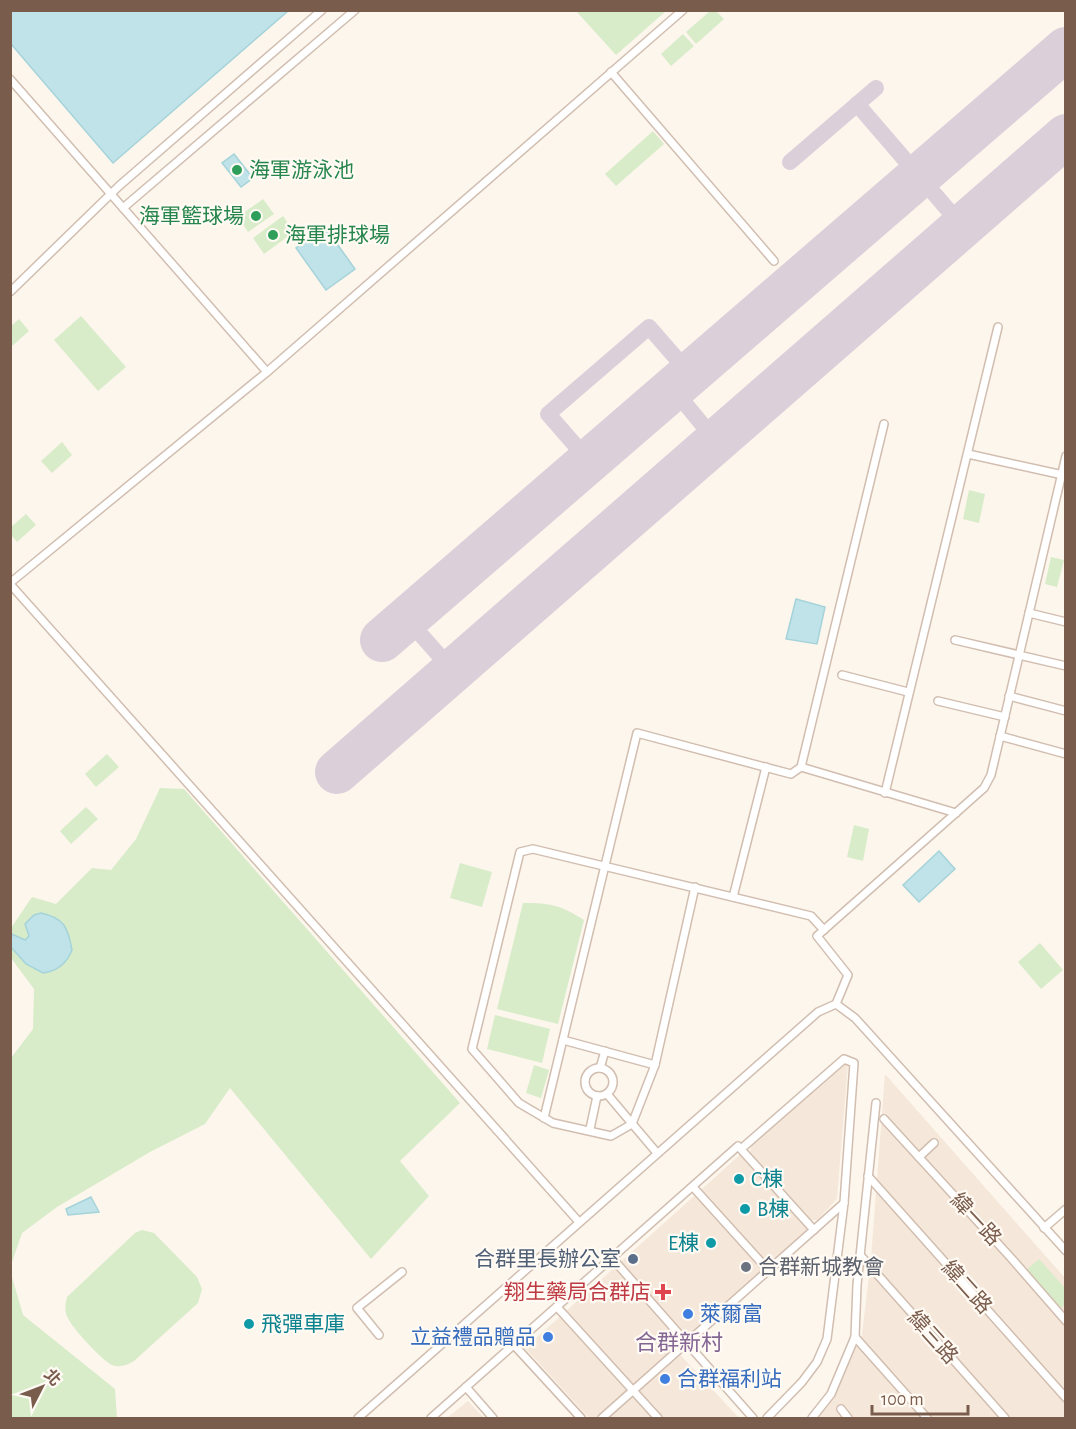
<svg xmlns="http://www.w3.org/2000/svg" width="1076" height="1429" font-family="'Alegreya Sans','Noto Sans TC',sans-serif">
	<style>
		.residential { fill: #f5e8da }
		.green { fill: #d8ecc9 }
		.water { fill: #bfe3e8; stroke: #a5d3da; stroke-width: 1.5 }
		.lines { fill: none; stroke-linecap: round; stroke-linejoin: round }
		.taxiway { stroke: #dbcfda; stroke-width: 16 }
		.runway { stroke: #dbcfda; stroke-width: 44 }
		.street-casing { stroke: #d1beb0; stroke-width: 10 }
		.street { stroke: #fff; stroke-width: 7 }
		.leisure-dot { fill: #2e9e5b; stroke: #fffaf3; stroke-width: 2 }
		.culture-dot { fill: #0f9aa8; stroke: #fffaf3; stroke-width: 2 }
		.service-dot { fill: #5c6f8a; stroke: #fffaf3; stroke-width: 2 }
		.worship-dot { fill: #6b7280; stroke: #fffaf3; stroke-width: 2 }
		.health-dot { fill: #e0444e; stroke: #fffaf3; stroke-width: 2 }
		.shop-dot { fill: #3f7fe0; stroke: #fffaf3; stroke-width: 2 }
		.labels { text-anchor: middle; stroke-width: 4.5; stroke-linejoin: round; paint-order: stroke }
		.leisure-label { font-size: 21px; fill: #27864d; stroke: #fffaf3; text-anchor: start }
		.culture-label { font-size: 21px; fill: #0d838f; stroke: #fffaf3; text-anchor: start }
		.street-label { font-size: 21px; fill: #7a5c4d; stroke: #fffaf3 }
		.service-label { font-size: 21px; fill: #4e5e75; stroke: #fffaf3; text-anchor: end }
		.worship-label { font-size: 21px; fill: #5b616d; stroke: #fffaf3; text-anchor: start }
		.health-label { font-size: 21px; fill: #be3a42; stroke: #fffaf3; text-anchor: end }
		.shop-label { font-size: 21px; fill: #366cbe; stroke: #fffaf3; text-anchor: start }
		.neighbourhood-label { font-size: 22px; fill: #846695; stroke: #fffaf3 }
	</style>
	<rect width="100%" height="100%" fill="#fdf6ec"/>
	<g class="residential">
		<polygon points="843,1063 848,1064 837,1199 817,1220 811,1220 750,1153 751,1145"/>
		<polygon points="885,1074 1065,1278 1065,1418 813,1418 833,1399 862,1335 871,1258"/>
		<polygon points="743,1152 811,1227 674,1348 739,1418 589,1418 525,1348"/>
		<polygon points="468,1401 484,1418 447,1418"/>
	</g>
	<g class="green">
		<polygon points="576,11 666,11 616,55"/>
		<polygon points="710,11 716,11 724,19 696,44 686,32"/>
		<polygon points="683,34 694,46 671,66 661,54"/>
		<polygon points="653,131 664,144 616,186 605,174"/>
		<polygon points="263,199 274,214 248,232 238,217"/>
		<polygon points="283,216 294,232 264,254 253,238"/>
		<polygon points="81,316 126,367 98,391 54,340"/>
		<polygon points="19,319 29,331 11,347 11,326"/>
		<polygon points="62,442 72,455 52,473 41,461"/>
		<polygon points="969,490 985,494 979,523 963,519"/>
		<polygon points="26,514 36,525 17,542 11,535 11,527"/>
		<polygon points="1051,557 1064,560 1057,587 1045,584"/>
		<polygon points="107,754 119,767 96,787 85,774"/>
		<polygon points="160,788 184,789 460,1103 400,1161 429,1196 371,1259 230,1088 205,1124 150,1152 57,1207 22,1233 11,1265 11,1058 33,1029 34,989 11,958 11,928 32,897 56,904 92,868 111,870 136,839"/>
		<polygon points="86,807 98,819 71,844 60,831"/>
		<polygon points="854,825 869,829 863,861 847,857"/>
		<polygon points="460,863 492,872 482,907 450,898"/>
		<path d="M523,903c28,0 37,2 61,17l-26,104 -61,-15z"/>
		<polygon points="1040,943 1063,970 1041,989 1018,962"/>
		<polygon points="495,1015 550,1029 542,1063 487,1049"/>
		<polygon points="534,1065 549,1070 541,1098 526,1093"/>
		<path d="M142,1230l12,3 43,44 5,12 -4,14 -64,58c-7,4 -14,7 -22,4 -9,-4 -38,-35 -43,-45 -5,-7 -4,-16 -2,-23l68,-64z"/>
		<polygon points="1039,1259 1065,1288 1065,1304 1060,1309 1025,1271"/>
		<polygon points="10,1270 23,1315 115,1389 117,1418 11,1418"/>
	</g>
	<g class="water">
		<polygon points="10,11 11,10 288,11 113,163 11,44"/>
		<polygon points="234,154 253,178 241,187 222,163"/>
		<polygon points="325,227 355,269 326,290 296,248"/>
		<polygon points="796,599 825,607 817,644 786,639"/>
		<polygon points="939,851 955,869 919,902 903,885"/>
		<path d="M41,913c23,5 27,14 31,37 -5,13 -14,21 -29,23l-17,-9 -16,-18 2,-12 13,6 4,-4 -4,-12 9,-9z"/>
		<polygon points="91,1197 99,1212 68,1215 66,1209"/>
	</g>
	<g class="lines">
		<g class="taxiway">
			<polyline points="857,104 962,226"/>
			<polyline points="790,162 876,88"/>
			<polyline points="673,389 716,441"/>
			<polyline points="589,461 548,414 649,327 690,374"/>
			<polyline points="407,619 453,671"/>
		</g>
		<g class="runway">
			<polyline points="382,640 1066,49"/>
			<polyline points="337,772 1066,136"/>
		</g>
		<g class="street-casing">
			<g id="street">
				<polyline points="611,72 774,261"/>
				<polyline points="10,79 267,372"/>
				<polyline points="123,208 355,10"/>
				<polyline points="10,292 119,186 322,10"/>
				<polyline points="968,454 1063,475"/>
				<polyline points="10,583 267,372 683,10"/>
				<polyline points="10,584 579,1222"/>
				<polyline points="1029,613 1066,622"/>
				<polyline points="955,640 1066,666"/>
				<polyline points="842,675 908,692"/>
				<polyline points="1009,696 1066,711"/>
				<polyline points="938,701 1005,717"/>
				<polyline points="1000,736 1066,754"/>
				<polyline points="801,767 884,424"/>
				<polyline points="885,793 998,327"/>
				<polyline points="695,887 655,1065 632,1124 611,1136 553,1123 519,1103 472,1049 520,852 533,849 811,916 824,930"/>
				<polyline points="733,897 766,767"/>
				<polyline points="836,1004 848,975 817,936 984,788 991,775 1066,456"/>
				<polyline points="563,1040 655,1065"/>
				<polyline points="600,1068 605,1051"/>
				<circle cx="599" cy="1082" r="14"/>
				<polyline points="607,1094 657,1153"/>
				<polyline points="544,1118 637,733 791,774 801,767 956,813"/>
				<polyline points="884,1119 1012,1259 1066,1321"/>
				<polyline points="590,1129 597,1096"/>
				<polyline points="741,1149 844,1059 854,1063 844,1203 827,1339 817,1362 802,1382 767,1418"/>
				<polyline points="919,1157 934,1143"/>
				<polyline points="868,1176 1066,1398"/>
				<polyline points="693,1187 769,1271"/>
				<polyline points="1044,1228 1066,1209"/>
				<polyline points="861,1256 1005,1418"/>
				<polyline points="612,1258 753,1418"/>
				<polyline points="557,1307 658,1418"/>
				<polyline points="379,1335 357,1308 402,1272"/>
				<polyline points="855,1337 927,1418"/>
				<polyline points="514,1345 581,1418"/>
				<polyline points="466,1387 493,1418"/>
				<polyline points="841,1409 848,1418"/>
				<polyline points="358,1418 818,1012 836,1004 855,1018 1066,1251"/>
				<polyline points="431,1418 738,1146 814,1230"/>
				<polyline points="602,1418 844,1203"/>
				<polyline points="812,1418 831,1394 855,1337 857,1285 876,1103"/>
			</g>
		</g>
		<use href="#street" class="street"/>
	</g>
	<g class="leisure-dot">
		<circle cx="237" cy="170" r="6"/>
		<circle cx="256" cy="216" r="6"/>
		<circle cx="273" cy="235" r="6"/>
	</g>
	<g class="culture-dot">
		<circle cx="739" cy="1179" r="6"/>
		<circle cx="745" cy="1209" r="6"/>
		<circle cx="711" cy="1243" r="6"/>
		<circle cx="249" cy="1324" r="6"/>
	</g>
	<circle class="service-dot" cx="633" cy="1259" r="6"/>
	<circle class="worship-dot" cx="746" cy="1267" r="6"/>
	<path class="health-dot" d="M660 1283h6v6h6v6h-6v6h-6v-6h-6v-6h6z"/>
	<g class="shop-dot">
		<circle cx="688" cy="1314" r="6"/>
		<circle cx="548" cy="1337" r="6"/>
		<circle cx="665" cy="1379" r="6"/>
	</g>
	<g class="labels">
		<g class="leisure-label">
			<text x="249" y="177">海軍游泳池</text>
			<text x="244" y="223" text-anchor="end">海軍籃球場</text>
			<text x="285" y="242">海軍排球場</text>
		</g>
		<g class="culture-label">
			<text x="751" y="1186">C棟</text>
			<text x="757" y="1216">B棟</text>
			<text x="699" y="1250" text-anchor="end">E棟</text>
			<text x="261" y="1331">飛彈車庫</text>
		</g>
		<g class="street-label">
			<text transform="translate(976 1219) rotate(47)" y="7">緯一路</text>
			<text transform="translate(967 1287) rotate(48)" y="7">緯二路</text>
			<text transform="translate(933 1337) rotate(48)" y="7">緯三路</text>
		</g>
		<g class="service-label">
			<text x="621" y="1266">合群里長辦公室</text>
		</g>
		<g class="worship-label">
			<text x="758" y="1274">合群新城教會</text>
		</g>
		<g class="health-label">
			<text x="651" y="1299">翔生藥局合群店</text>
		</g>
		<g class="shop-label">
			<text x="700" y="1321">萊爾富</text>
			<text x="536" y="1344" text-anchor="end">立益禮品贈品</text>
			<text x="677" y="1386">合群福利站</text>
		</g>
		<g class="neighbourhood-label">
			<text x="679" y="1350">合群新村</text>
		</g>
	</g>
	<rect width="1076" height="1429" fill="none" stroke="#7a5c4d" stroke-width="24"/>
	<g transform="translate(42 1387) rotate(48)" stroke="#fffaf3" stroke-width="4.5" paint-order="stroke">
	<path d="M0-4.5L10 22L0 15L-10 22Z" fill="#7a5c4d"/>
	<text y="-9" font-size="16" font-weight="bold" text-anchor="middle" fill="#7a5c4d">北</text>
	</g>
	<path d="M872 1405v9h96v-9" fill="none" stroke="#7a5c4d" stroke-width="3"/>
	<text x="881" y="1405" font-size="18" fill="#7a5c4d" stroke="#fffaf3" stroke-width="4.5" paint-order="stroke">100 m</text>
</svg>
